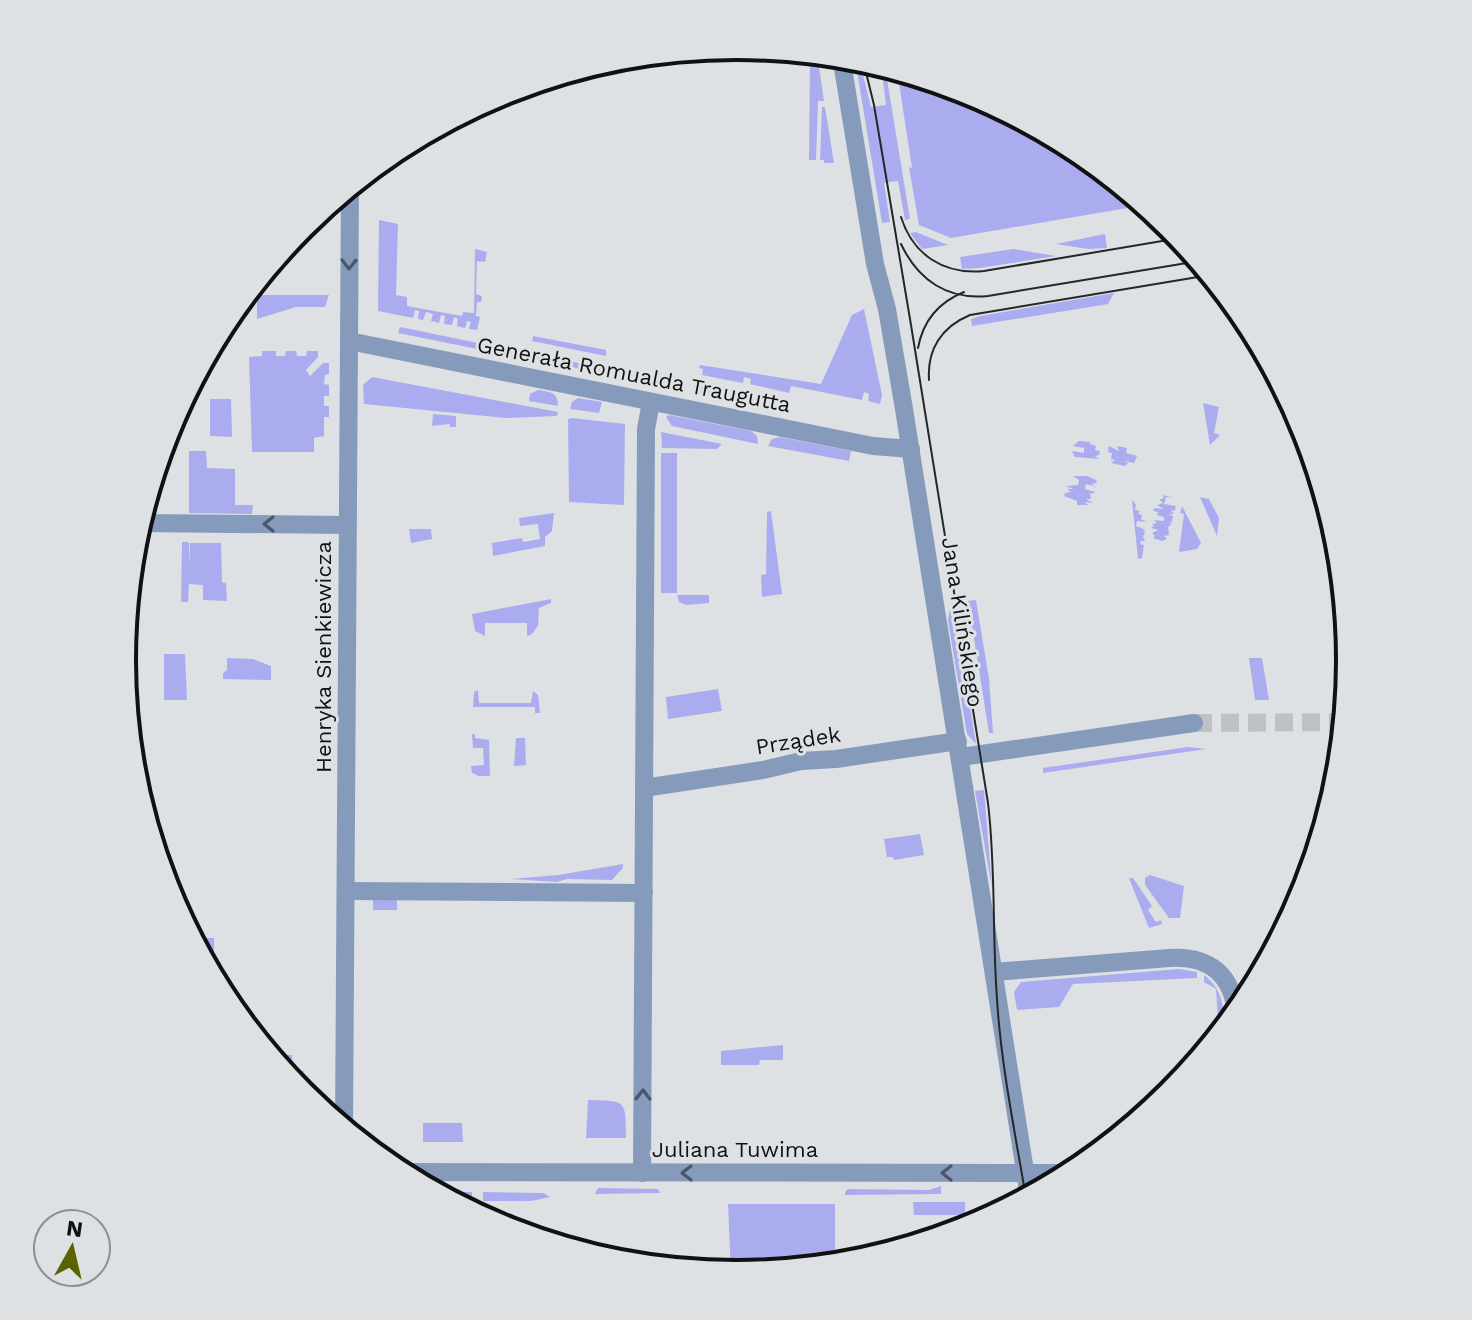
<svg xmlns="http://www.w3.org/2000/svg" width="1472" height="1320" font-family="'Work Sans',sans-serif">
	<style>
		.green { fill: #abacef }
		.lines { fill: none; stroke-linecap: round; stroke-linejoin: round }
		.minor-tunnel { stroke: #bfc2c4; stroke-width: 18; stroke-dasharray: 18 9; stroke-linecap: butt }
		.minor { stroke: #869bbb; stroke-width: 18 }
		.tram { stroke: #252628; stroke-width: 2 }
		.oneway { stroke: #4b5666 }
		.labels { text-anchor: middle; stroke-width: 6; stroke-linejoin: round; paint-order: stroke }
		.street-label { font-size: 22px; fill: #101112; stroke: #dee1e3 }
		.rim { fill: none; stroke: #101112; stroke-width: 4 }
	</style>
	<rect width="100%" height="100%" fill="#dee1e3"/>
	<g class="green">
		<polygon points="818,60 824,101 818,101 816,160 809,160 810,61"/>
		<polygon points="881,65 885,67 910,219 905,220 898,181 884,183 890,222 882,223 857,71 861,67 871,107 886,105"/>
		<polygon points="897,70 902,72 905,80 921,78 971,93 1077,150 1145,205 951,238 919,225 909,167 912,168"/>
		<polygon points="822,107 825,107 834,163 824,163 824,160 820,160"/>
		<polygon points="379,220 398,224 396,295 407,297 407,306 462,316 463,312 474,313 475,249 487,252 485,262 477,261 476,294 482,296 481,302 477,302 476,316 480,317 477,330 469,329 471,322 467,321 465,328 457,326 458,319 454,317 452,325 444,324 445,316 441,315 439,323 431,321 433,314 426,312 423,320 418,319 419,311 415,310 413,318 378,311"/>
		<polygon points="916,232 948,245 922,249 910,233"/>
		<polygon points="1105,234 1107,248 1088,249 1056,244"/>
		<polygon points="1013,249 1056,256 980,268 962,269 960,257"/>
		<polygon points="1114,293 1108,304 972,326 971,319 980,316"/>
		<polygon points="257,295 329,295 325,307 296,307 257,319"/>
		<polygon points="864,309 882,395 880,404 868,401 869,394 864,392 862,400 791,386 789,393 750,384 751,379 744,377 743,383 702,375 703,369 699,368 700,365 821,384 852,315"/>
		<polygon points="400,327 483,344 482,350 398,333"/>
		<polygon points="533,336 606,350 606,356 532,341"/>
		<polygon points="498,347 609,369 607,374 497,352"/>
		<polygon points="262,351 276,351 276,356 285,356 286,351 296,351 297,356 306,356 307,351 318,351 318,357 306,370 310,376 323,363 329,363 329,374 325,375 324,384 329,385 329,396 324,396 324,406 329,406 329,417 324,417 324,436 314,438 314,452 252,452 249,357 262,356"/>
		<polygon points="372,377 558,412 557,416 506,418 364,404 363,385"/>
		<polygon points="701,387 741,395 739,401 699,393"/>
		<path d="M538,390c13,2 20,2 20,16l-29,-5 1,-7z"/>
		<polygon points="578,398 602,402 599,413 570,409 572,402"/>
		<polygon points="210,399 231,399 232,437 210,436"/>
		<polygon points="1203,403 1219,407 1214,433 1220,435 1210,445"/>
		<polygon points="433,414 456,416 456,427 450,427 450,424 432,426"/>
		<polygon points="669,415 751,431 757,436 758,444 672,426 666,417"/>
		<polygon points="572,418 625,424 624,505 569,502 568,419"/>
		<polygon points="661,432 722,444 717,449 662,448"/>
		<polygon points="780,437 851,451 849,461 768,446 772,439"/>
		<polygon points="1079,441 1090,442 1090,444 1096,446 1095,450 1100,451 1099,455 1095,456 1099,459 1075,457 1072,451 1084,453 1084,448 1073,446"/>
		<polygon points="1109,446 1119,451 1117,446 1127,448 1126,453 1137,456 1134,463 1124,461 1128,463 1125,466 1111,463 1115,460 1111,459 1112,453 1108,452"/>
		<polygon points="189,451 206,451 207,468 235,469 235,505 253,505 252,514 189,513"/>
		<rect x="661" y="453" width="16" height="140"/>
		<polygon points="1073,476 1087,476 1096,480 1097,483 1091,484 1097,487 1086,484 1085,489 1096,492 1090,494 1091,499 1086,499 1093,503 1085,502 1088,505 1077,505 1077,501 1064,496 1065,493 1071,492 1067,489 1074,489 1066,486 1078,485 1079,480"/>
		<polygon points="1164,495 1173,498 1166,497 1164,504 1176,506 1175,510 1171,511 1174,514 1169,514 1173,516 1172,522 1169,523 1172,524 1168,527 1169,535 1164,536 1167,539 1162,541 1153,538 1155,536 1152,533 1158,530 1151,528 1154,526 1152,524 1157,523 1154,520 1164,521 1164,517 1157,515 1158,512 1153,511 1154,508 1164,509 1157,505 1163,503 1159,499 1163,499"/>
		<polygon points="1200,497 1209,499 1219,518 1217,536"/>
		<polygon points="1132,500 1136,505 1135,510 1140,511 1138,514 1142,515 1141,519 1147,522 1137,521 1136,526 1146,530 1143,531 1145,532 1143,537 1145,541 1141,541 1140,544 1144,545 1142,558 1138,559"/>
		<polygon points="1182,506 1201,543 1197,549 1179,552 1184,514 1180,513"/>
		<polygon points="771,511 782,594 762,597 761,575 766,574 767,512"/>
		<polygon points="554,513 552,531 545,537 545,546 493,556 492,543 522,538 523,542 540,539 538,524 520,526 519,518"/>
		<polygon points="409,529 431,529 432,539 411,543"/>
		<polygon points="182,542 189,542 189,567 190,543 221,543 222,582 226,583 227,601 203,600 203,585 189,584 188,602 181,602"/>
		<polygon points="677,595 709,595 709,603 686,605 679,602"/>
		<polygon points="551,599 551,603 539,608 538,626 532,634 527,636 527,623 485,623 485,636 475,631 472,614"/>
		<polygon points="976,600 989,679 993,733 989,733 968,601"/>
		<polygon points="954,606 976,744 967,734 948,621 949,612"/>
		<polygon points="164,654 185,654 187,700 164,700"/>
		<polygon points="227,658 253,659 271,666 271,680 223,679 223,673 227,670"/>
		<polygon points="1249,658 1262,658 1269,700 1255,700"/>
		<polygon points="718,689 722,711 668,719 666,697"/>
		<polygon points="478,690 479,703 531,703 533,691 538,695 540,713 535,713 535,707 473,707 474,692"/>
		<polygon points="472,734 475,734 475,738 489,740 490,776 479,776 472,773 471,766 484,765 483,748 473,748"/>
		<polygon points="516,738 525,738 526,765 514,766"/>
		<polygon points="1188,747 1206,749 1043,773 1043,768"/>
		<polygon points="984,790 992,888 975,791"/>
		<polygon points="920,834 924,855 894,860 893,857 887,857 884,839"/>
		<polygon points="623,864 623,868 612,880 567,879 557,882 511,879 558,875"/>
		<polygon points="1150,875 1184,886 1180,918 1169,918 1145,885 1145,878"/>
		<polygon points="1129,878 1133,878 1152,906 1148,910 1156,922 1161,920 1162,924 1149,928"/>
		<rect x="373" y="898" width="24" height="12"/>
		<polygon points="192,938 214,938 214,961 204,961"/>
		<polygon points="1179,969 1197,972 1197,978 1073,984 1059,1007 1017,1010 1014,992 1021,982"/>
		<path d="M1204,975c19,15 20,31 20,54l-5,6 -3,-46 -12,-7z"/>
		<polygon points="783,1045 783,1060 760,1060 759,1065 721,1065 721,1051"/>
		<polygon points="270,1055 292,1055 292,1070 304,1071 297,1088"/>
		<path d="M588,1100c38,1 38,-1 38,38h-40z"/>
		<polygon points="423,1123 462,1123 463,1142 423,1142"/>
		<polygon points="941,1186 941,1194 845,1195 845,1192 848,1189 929,1190"/>
		<polygon points="598,1188 658,1189 660,1193 595,1194"/>
		<polygon points="435,1192 472,1192 472,1202 453,1202"/>
		<polygon points="483,1192 543,1193 550,1197 531,1201 483,1201"/>
		<polygon points="913,1202 965,1202 965,1215 914,1215"/>
		<polygon points="728,1204 835,1204 835,1264 731,1274"/>
	</g>
	<g class="lines">
		<polyline class="minor-tunnel" points="1194,723 1344,722"/>
		<g class="minor">
			<polyline points="841,56 875,264 887,309 904,409 1029,1196"/>
			<polyline points="349,341 873,446 911,449"/>
			<polyline points="139,523 347,525"/>
			<polyline points="961,757 1194,723"/>
			<polyline points="644,788 763,770 801,761 836,759 958,741"/>
			<polyline points="346,891 644,893"/>
			<path d="M995,972l174,-14c40,-3 64,17 67,56"/>
			<polyline points="344,1129 350,186"/>
			<polyline points="398,1172 1072,1173"/>
			<polyline points="642,1173 646,429 651,402"/>
		</g>
		<g class="tram">
			<path d="M863,60l11,45 37,220 77,478c8,66 4,130 9,196 4,66 18,133 29,199"/>
			<path d="M901,217c12,38 43,58 83,54l196,-33"/>
			<path d="M901,244c17,36 46,56 87,52l211,-35"/>
			<path d="M918,348c5,-27 21,-46 46,-56"/>
			<path d="M929,380c-2,-30 12,-53 41,-65l240,-40"/>
		</g>
	</g>
	<defs><path id="oneway-chevron" d="M-2-3.5L2.5 0L-2 3.5" fill="none" stroke-width="1.6" stroke-linecap="round" stroke-linejoin="round" transform="scale(2)"/></defs>
	<g class="oneway">
		<use href="#oneway-chevron" transform="translate(349 264) rotate(91)"/>
		<use href="#oneway-chevron" transform="translate(269 524) rotate(-180)"/>
		<use href="#oneway-chevron" transform="translate(643 1095) rotate(-89)"/>
		<use href="#oneway-chevron" transform="translate(687 1173) rotate(-180)"/>
		<use href="#oneway-chevron" transform="translate(947 1173) rotate(-180)"/>
	</g>
	<g class="labels">
		<g class="street-label">
			<text transform="translate(634 374) rotate(11)" y="8">Generała Romualda Traugutta</text>
			<text transform="translate(963 622) rotate(81)" y="8">Jana Kilińskiego</text>
			<text transform="translate(323 657) rotate(-90)" y="8">Henryka Sienkiewicza</text>
			<text transform="translate(798 740) rotate(-9)" y="8">Prządek</text>
			<text x="735" y="1157">Juliana Tuwima</text>
		</g>
	</g>
	<path d="M0 0H1472V1320H0ZM136 660a600 600 0 1 1 1200 0a600 600 0 1 1-1200 0Z" fill="#dee1e3" fill-rule="evenodd"/>
	<path class="rim" d="M136 660a600 600 0 1 1 1200 0a600 600 0 1 1-1200 0Z"/>
	<g transform="translate(72 1248) rotate(8)"><circle r="38" fill="#dee1e3" stroke="#8c8e8f" stroke-width="2"/>
	<path d="M0-6L14 30L0 20L-14 30Z" fill="#5b6300"/>
	<text y="-12" font-size="22" font-weight="bold" text-anchor="middle" fill="#101112">N</text>
	</g>
</svg>
